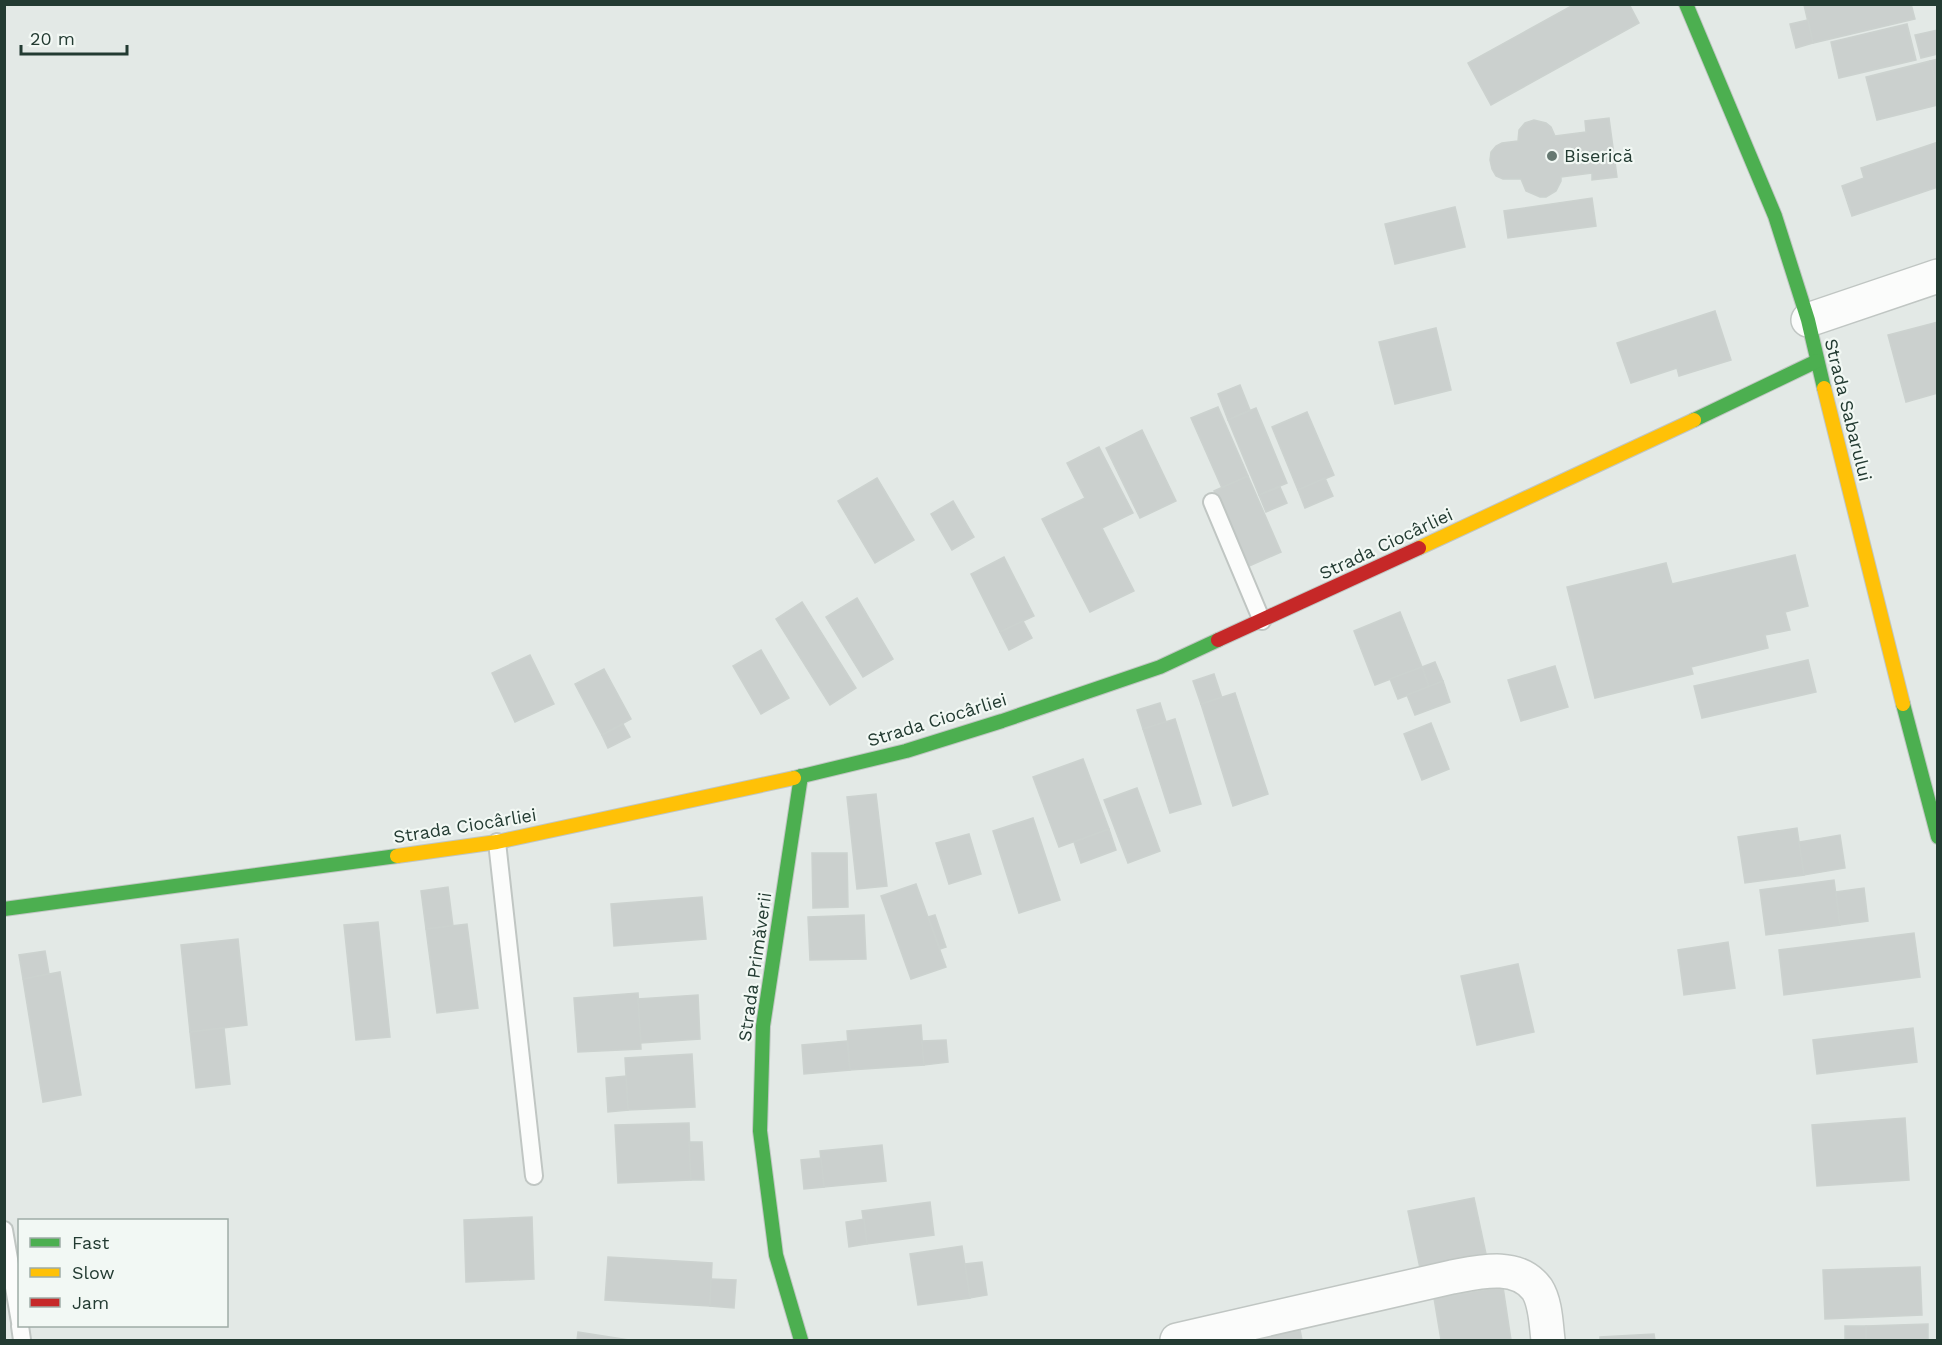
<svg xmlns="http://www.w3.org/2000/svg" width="1942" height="1345" font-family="'Work Sans',sans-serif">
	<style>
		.building { fill: #cbd0ce; stroke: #ccd2cf; stroke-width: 1.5 }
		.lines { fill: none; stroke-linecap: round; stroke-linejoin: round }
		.lane-casing { stroke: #c0c6c3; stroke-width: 20 }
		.street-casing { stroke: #c0c6c3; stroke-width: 36 }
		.fast-casing { stroke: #c0c6c3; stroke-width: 16 }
		.slow-casing { stroke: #c0c6c3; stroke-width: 16 }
		.jam-casing { stroke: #c0c6c3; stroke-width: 16 }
		.lane { stroke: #fbfcfb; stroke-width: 16 }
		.street { stroke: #fbfcfb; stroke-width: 33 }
		.fast { stroke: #4caf50; stroke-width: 14 }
		.slow { stroke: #ffc107; stroke-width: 14 }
		.jam { stroke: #c62828; stroke-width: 14 }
		.poi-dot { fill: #667871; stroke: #f2f8f4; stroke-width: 2 }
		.labels { text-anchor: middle; stroke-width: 4.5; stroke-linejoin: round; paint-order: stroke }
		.poi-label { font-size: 18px; fill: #233b32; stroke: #f2f8f4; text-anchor: start }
		.street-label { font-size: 18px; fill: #233b32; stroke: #f2f8f4 }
	</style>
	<rect width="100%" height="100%" fill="#e3e9e6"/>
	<g class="building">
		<polygon points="1575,4 1629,4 1639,23 1491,105 1468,63"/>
		<polygon points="1911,4 1915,19 1813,43 1804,5"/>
		<polygon points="1808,20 1813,43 1796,48 1790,24"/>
		<polygon points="1907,24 1916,60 1839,78 1831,42"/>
		<polygon points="1938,30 1938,54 1921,58 1915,35"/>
		<polygon points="1938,59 1938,90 1930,61"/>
		<polygon points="1930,61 1938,90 1938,105 1877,120 1866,77"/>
		<polygon points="1609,118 1617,177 1592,180 1592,173 1561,177 1561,181 1556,191 1546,197 1540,197 1526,191 1521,179 1503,179 1496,176 1492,169 1490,160 1491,152 1496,146 1502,143 1518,141 1519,130 1525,123 1534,120 1546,123 1551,127 1555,136 1586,132 1585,121"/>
		<polygon points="1938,142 1938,187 1852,216 1842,186 1864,178 1861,168"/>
		<polygon points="1592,198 1596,226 1508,238 1504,211"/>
		<polygon points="1455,207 1465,247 1395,264 1385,224"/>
		<polygon points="1715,311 1731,360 1679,376 1677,368 1631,383 1617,343"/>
		<polygon points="1938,322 1938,393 1906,402 1888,335"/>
		<polygon points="1436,328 1451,390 1395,404 1379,342"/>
		<polygon points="1240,385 1250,410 1228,420 1218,394"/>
		<polygon points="1218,407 1248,476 1222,488 1191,418"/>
		<polygon points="1256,408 1287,483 1259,495 1228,420"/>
		<polygon points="1307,412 1334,475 1298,490 1272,427"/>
		<polygon points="1142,430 1176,501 1140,518 1106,448"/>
		<polygon points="1099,447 1133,513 1102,528 1134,591 1090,612 1042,519 1085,498 1067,463"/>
		<polygon points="1248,476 1281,552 1247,567 1214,491"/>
		<polygon points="877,478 914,540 875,563 838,501"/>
		<polygon points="1325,478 1333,496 1305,508 1298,490"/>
		<polygon points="1280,487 1287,503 1266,512 1259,495"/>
		<polygon points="953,501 974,537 952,550 931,514"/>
		<polygon points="1795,555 1808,606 1785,612 1790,630 1765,635 1768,648 1691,667 1693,674 1595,698 1567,587 1666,563 1672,584"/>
		<polygon points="1004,557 1034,616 1000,632 971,574"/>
		<polygon points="857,598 893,659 863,677 826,617"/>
		<polygon points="802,602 856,688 830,705 776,619"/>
		<polygon points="1400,612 1422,667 1375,685 1354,631"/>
		<polygon points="1023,621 1032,638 1009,650 1000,632"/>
		<polygon points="761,650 789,698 761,714 733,666"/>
		<polygon points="530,655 554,704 515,722 492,673"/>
		<polygon points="1808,660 1816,692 1702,718 1694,686"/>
		<polygon points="1435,662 1443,681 1429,687 1422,667"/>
		<polygon points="1555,666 1568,707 1521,721 1508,680"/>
		<polygon points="1422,667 1429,687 1398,699 1390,679"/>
		<polygon points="604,669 631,719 602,735 575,684"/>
		<polygon points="1214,674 1222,698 1201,704 1193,681"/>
		<polygon points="1443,681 1450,702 1415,715 1407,695"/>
		<polygon points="1235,693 1268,794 1233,806 1201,704"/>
		<polygon points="1160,703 1166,722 1143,729 1137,710"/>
		<polygon points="1175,719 1201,804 1170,813 1143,729"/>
		<polygon points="1431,723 1449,769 1422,780 1404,734"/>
		<polygon points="623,724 630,737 608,748 602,735"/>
		<polygon points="1083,759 1109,829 1059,847 1033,777"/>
		<polygon points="1137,788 1160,851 1128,863 1104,800"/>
		<polygon points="876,794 887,886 857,889 847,797"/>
		<polygon points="1033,818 1060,900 1019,913 993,831"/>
		<polygon points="1797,828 1804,875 1745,883 1738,837"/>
		<polygon points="1109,829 1116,850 1081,863 1074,842"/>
		<polygon points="969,834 981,874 949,884 936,843"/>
		<polygon points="1840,835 1845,868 1804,875 1799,842"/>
		<polygon points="812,853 847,853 848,907 813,908"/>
		<polygon points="1834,880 1840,925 1766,935 1760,890"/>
		<polygon points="916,884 946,967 911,979 881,896"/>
		<polygon points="448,887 453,926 426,929 421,891"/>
		<polygon points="1864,888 1868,921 1840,925 1836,892"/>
		<polygon points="702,897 706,939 614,946 611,904"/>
		<polygon points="864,915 866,959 810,960 808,917"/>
		<polygon points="935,915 946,947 940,949 928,917"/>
		<polygon points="378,922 390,1037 356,1040 344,925"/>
		<polygon points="467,924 478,1008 437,1013 426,929"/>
		<polygon points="1914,933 1920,977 1784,995 1779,950"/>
		<polygon points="238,939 247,1025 190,1032 181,945"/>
		<polygon points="1728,942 1735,988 1684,995 1678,950"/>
		<polygon points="45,951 49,974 23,979 19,955"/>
		<polygon points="1518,964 1534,1032 1477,1045 1461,976"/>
		<polygon points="60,972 81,1095 43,1102 23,979"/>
		<polygon points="638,993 641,1049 578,1052 574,998"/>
		<polygon points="698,995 700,1039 641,1043 638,999"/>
		<polygon points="921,1025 924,1065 850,1070 847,1031"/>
		<polygon points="224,1028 230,1084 196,1088 190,1032"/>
		<polygon points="1913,1028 1917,1062 1817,1074 1813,1040"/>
		<polygon points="946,1040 948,1062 924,1065 922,1041"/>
		<polygon points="847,1041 850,1070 804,1074 802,1045"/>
		<polygon points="692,1054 695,1107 628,1110 625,1058"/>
		<polygon points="626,1076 628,1110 608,1112 606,1078"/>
		<polygon points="1905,1118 1909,1180 1817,1186 1812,1125"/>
		<polygon points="689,1123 691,1180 618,1183 615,1125"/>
		<polygon points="689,1142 702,1142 704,1180 691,1180"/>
		<polygon points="882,1145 886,1181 824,1187 820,1151"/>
		<polygon points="821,1158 824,1187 804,1189 801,1160"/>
		<polygon points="1474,1198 1486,1254 1420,1268 1408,1211"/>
		<polygon points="930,1202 934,1235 867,1244 862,1211"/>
		<polygon points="532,1217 534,1279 466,1282 464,1220"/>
		<polygon points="864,1219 867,1244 849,1247 846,1222"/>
		<polygon points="962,1246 970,1298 918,1305 910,1254"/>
		<polygon points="608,1257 712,1263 710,1306 605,1300"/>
		<polygon points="982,1262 987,1295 970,1298 965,1264"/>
		<polygon points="1920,1267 1922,1315 1825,1319 1823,1270"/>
		<polygon points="711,1279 736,1280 734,1308 710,1306"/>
		<polygon points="1503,1287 1511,1340 1441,1340 1434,1298"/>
		<polygon points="1928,1324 1928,1340 1866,1340 1866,1326"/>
		<polygon points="1299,1325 1302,1340 1238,1340"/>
		<rect x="1845" y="1326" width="21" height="14"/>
		<polygon points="578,1332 629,1340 577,1340"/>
		<polygon points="1654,1334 1655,1340 1600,1340 1600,1337"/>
	</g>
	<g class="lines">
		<g class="lane-casing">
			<g id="lane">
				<polyline points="1212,502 1262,621"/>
				<polyline points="497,842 534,1176"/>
				<polyline points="4,1230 20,1322"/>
				<polyline points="20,1326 22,1340"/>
			</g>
		</g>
		<g class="street-casing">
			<g id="street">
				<polyline points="1808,320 1938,276"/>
				<path d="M1177,1340l275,-63c27,-5 65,-15 85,12 9,14 9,36 11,51"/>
			</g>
		</g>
		<g class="fast-casing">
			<g id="fast">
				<polyline points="1686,4 1775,216 1808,320 1824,388"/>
				<polyline points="1694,420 1817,361"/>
				<polyline points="1903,704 1938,837"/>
				<polyline points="801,776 763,1026 760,1131 776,1255 801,1340"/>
				<polyline points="794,778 906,751 1002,721 1160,667 1218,640"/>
				<polyline points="4,909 397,856"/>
			</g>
		</g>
		<g class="slow-casing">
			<g id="slow">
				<polyline points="1824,388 1903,704"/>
				<polyline points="1419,548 1694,420"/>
				<polyline points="397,856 497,842 794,778"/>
			</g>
		</g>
		<g class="jam-casing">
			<polyline id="jam" points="1218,640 1419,548"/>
		</g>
		<use href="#lane" class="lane"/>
		<use href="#street" class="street"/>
		<use href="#fast" class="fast"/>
		<use href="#slow" class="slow"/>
		<use href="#jam" class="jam"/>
	</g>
	<circle class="poi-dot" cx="1552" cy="156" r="6"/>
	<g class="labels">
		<g class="poi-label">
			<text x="1564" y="162">Biserică</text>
		</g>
		<g class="street-label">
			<text transform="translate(1848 410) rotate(76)" y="6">Strada Sabarului</text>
			<text transform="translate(1386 544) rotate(-25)" y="6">Strada Ciocârliei</text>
			<text transform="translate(937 720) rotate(-17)" y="6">Strada Ciocârliei</text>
			<text transform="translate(465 826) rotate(-9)" y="6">Strada Ciocârliei</text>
			<text transform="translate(755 967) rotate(-82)" y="6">Strada Primăverii</text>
		</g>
	</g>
	<rect width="1942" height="1345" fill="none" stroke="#233b32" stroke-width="12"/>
	<rect x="18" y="1219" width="210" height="108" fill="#f2f8f4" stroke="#9faca6" stroke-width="1.5"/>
	<rect x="30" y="1238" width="30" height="9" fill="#4caf50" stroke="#9faca6" stroke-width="1.5"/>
	<text x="72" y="1249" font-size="18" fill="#233b32">Fast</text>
	<rect x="30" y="1268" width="30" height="9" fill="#ffc107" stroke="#9faca6" stroke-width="1.5"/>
	<text x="72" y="1279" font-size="18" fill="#233b32">Slow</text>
	<rect x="30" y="1298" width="30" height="9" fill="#c62828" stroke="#9faca6" stroke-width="1.5"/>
	<text x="72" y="1309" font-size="18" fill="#233b32">Jam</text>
	<path d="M21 45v9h106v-9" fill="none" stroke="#233b32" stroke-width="3"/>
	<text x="30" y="45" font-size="18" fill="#233b32" stroke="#f2f8f4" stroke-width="4.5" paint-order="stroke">20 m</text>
</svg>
